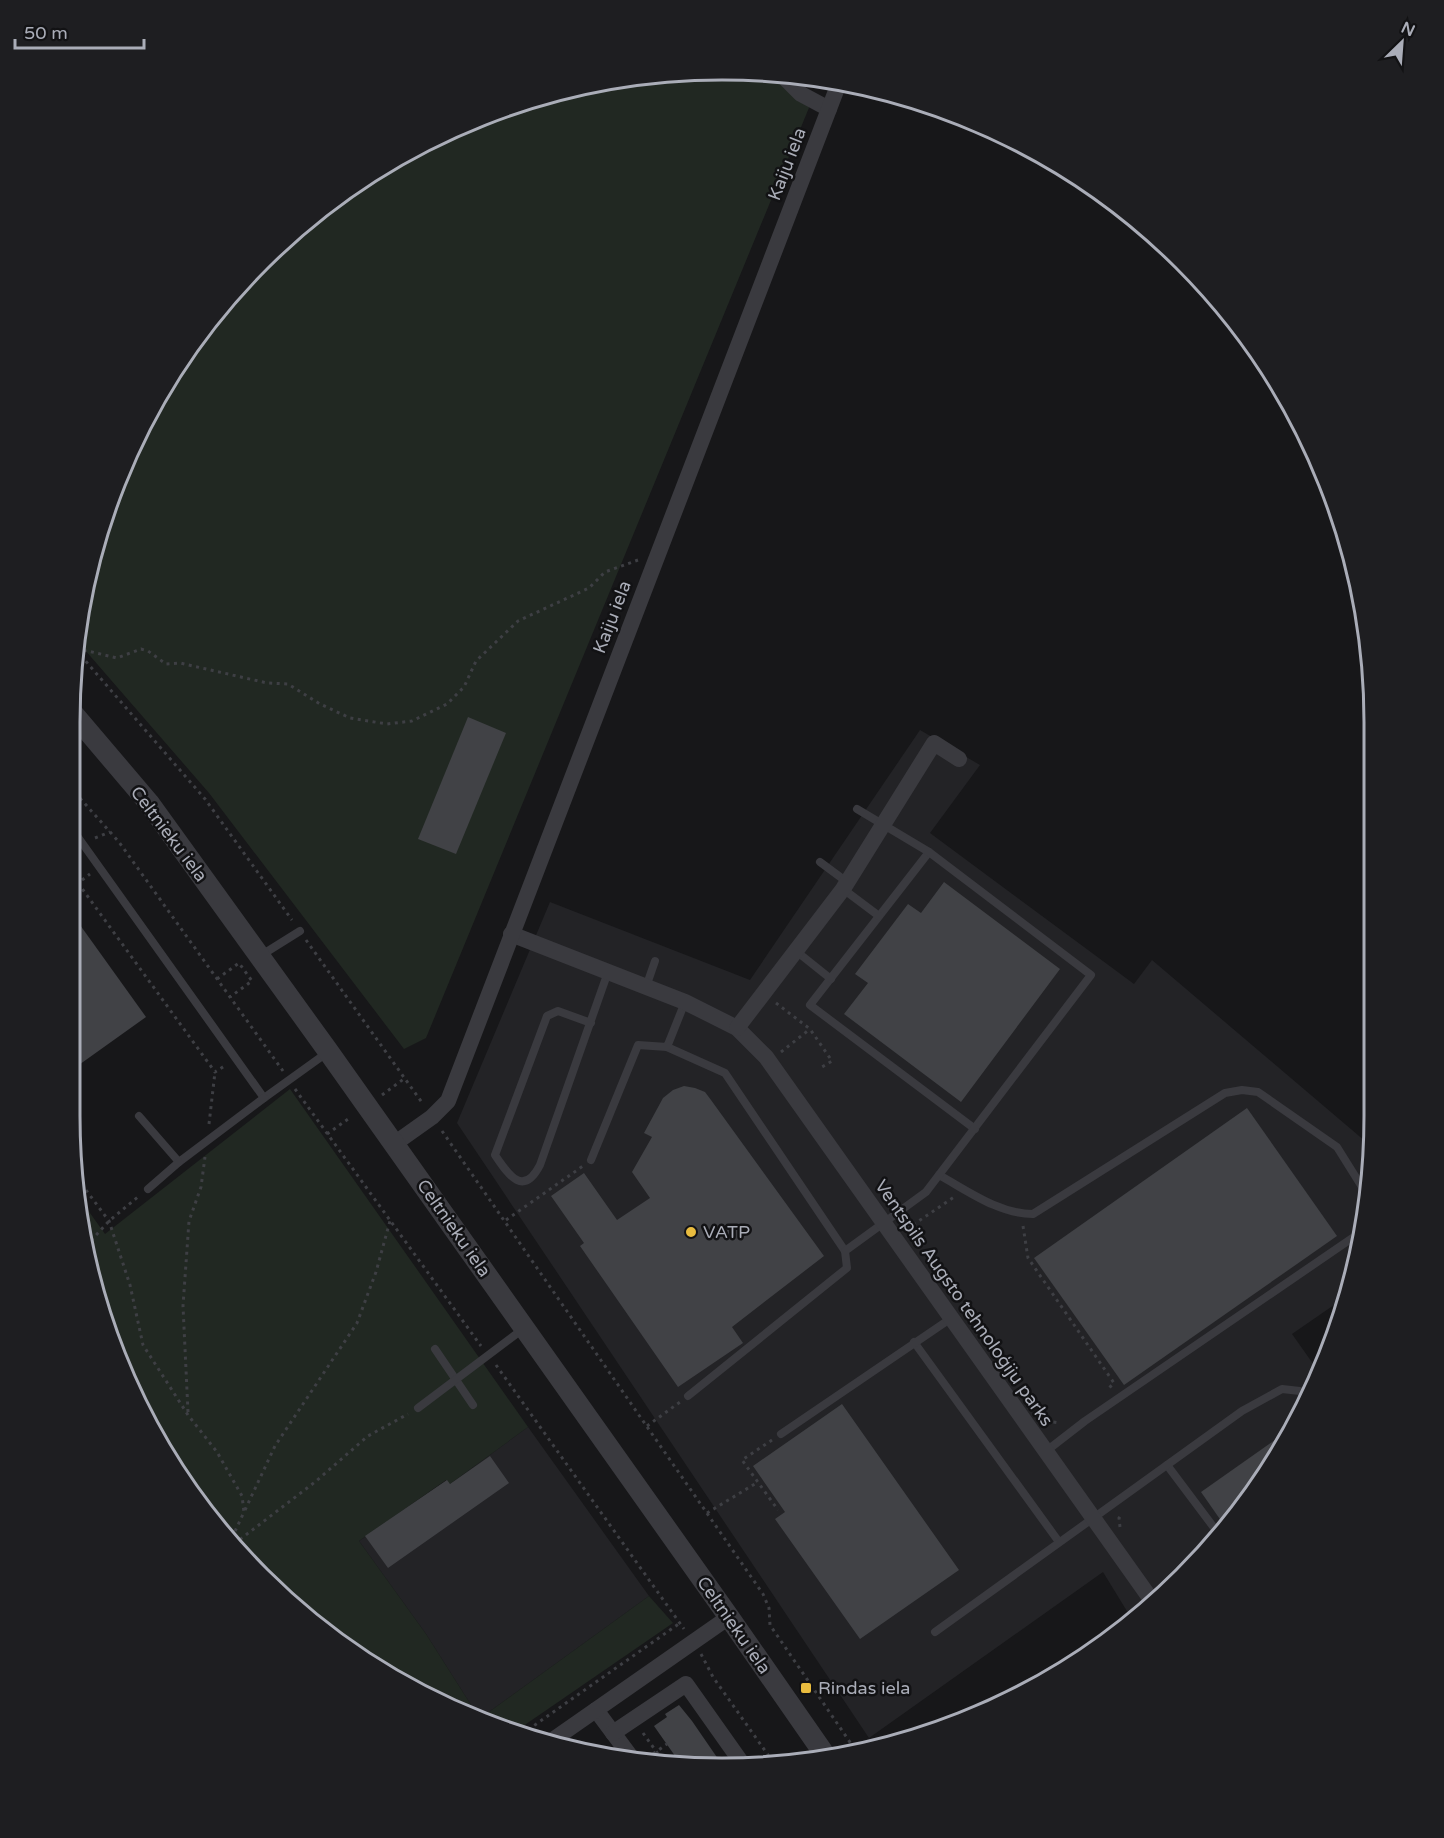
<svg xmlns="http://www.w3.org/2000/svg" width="1444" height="1838" font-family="'Varela Round',sans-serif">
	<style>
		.built { fill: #232326 }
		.green { fill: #212822 }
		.building { fill: #414246 }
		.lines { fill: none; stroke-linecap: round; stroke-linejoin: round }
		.path { stroke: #3e3f44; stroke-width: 3; stroke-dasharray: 3 4.5; stroke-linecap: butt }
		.service { stroke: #3a3a3f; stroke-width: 8 }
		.minor { stroke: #3a3a3f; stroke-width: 16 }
		.tertiary { stroke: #3a3a3f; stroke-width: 21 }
		.poi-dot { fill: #e9bc3f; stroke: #121214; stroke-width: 2 }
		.labels { text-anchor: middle; stroke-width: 5; stroke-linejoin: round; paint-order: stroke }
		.street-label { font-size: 18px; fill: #aaadb8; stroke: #121214 }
		.poi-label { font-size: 18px; fill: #aaadb8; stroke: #121214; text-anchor: start }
		.rim { fill: none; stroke: #aaadb8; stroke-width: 3 }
	</style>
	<rect width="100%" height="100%" fill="#171719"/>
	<g class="built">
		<polygon points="920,730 980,765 930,833 1134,984 1152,960 1372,1147 1363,1243 1347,1296 1292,1334 1321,1375 1265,1479 1153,1607 1133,1621 1103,1572 869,1738 457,1123 550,902 750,980"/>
		<polygon points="528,1427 649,1596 482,1717 478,1716 426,1634 359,1541 447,1480 450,1484"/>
	</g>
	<g class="green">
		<polygon points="764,70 777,72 813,98 426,1038 404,1049 209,793 78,642 104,512 156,396 204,324 292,231 395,157 512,104 636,75"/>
		<polygon points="290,1089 528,1427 450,1484 446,1480 359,1541 426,1634 478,1716 396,1682 261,1578 157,1443 91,1285 80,1199 105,1234"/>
		<polygon points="649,1596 673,1623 516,1731 482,1717"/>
	</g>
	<g class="building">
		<polygon points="468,717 506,733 456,854 418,839"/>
		<polygon points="944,882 1060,969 961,1102 844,1014 868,983 855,974 908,904 921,913"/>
		<polygon points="70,911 146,1017 69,1072"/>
		<polygon points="684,1086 695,1088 705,1092 711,1100 824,1256 732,1327 743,1343 678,1387 580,1246 584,1243 551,1196 584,1173 617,1220 650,1198 632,1172 652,1137 644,1133 663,1098 673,1090"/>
		<polygon points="1247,1108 1337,1236 1124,1385 1034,1258"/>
		<polygon points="842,1404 959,1570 860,1639 775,1519 785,1512 753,1466"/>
		<polygon points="1292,1428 1265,1479 1224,1525 1201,1492"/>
		<polygon points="490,1456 509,1483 388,1568 365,1536 447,1480 450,1484"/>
		<polygon points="679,1705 692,1721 725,1769 680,1763 654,1726 667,1717 665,1714"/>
	</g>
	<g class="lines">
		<g class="path">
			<polyline points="76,650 205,799 292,920"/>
			<polyline points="76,650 88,651 117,658 141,649 148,651 166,664 180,663 267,683 288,684 320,704 350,718 387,724 412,721 447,704 464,687 476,661 518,621 589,588 605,572 638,560"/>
			<polyline points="70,787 119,842 283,1071"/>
			<polyline points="95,838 110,832"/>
			<polyline points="78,883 215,1072 226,1065"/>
			<polyline points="70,889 90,874"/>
			<polyline points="306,940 423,1104"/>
			<polyline points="217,979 239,963 252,981 230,997"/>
			<polyline points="776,1003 810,1029 832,1061 822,1067"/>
			<polyline points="781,1052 810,1029"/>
			<polyline points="295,1089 481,1346"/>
			<polyline points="382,1095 405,1078"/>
			<polyline points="209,1124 215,1072"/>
			<polyline points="442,1131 763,1594 769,1608 770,1625 856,1751"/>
			<polyline points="327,1134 351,1117"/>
			<polyline points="77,1178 109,1221 130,1285 143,1345 188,1415 217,1452 242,1496 244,1512 231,1540"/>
			<polyline points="506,1220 583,1166"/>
			<polyline points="1023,1226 1028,1258 1114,1383 1109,1388"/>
			<polyline points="907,1229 954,1197"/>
			<polyline points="86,1246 109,1221 139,1196"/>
			<polyline points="496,1365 684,1629"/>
			<polyline points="188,1412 183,1306 189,1221 201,1187 205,1157"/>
			<polyline points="1046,1421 1060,1423"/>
			<polyline points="647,1426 680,1402"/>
			<polyline points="772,1440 742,1460 778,1510"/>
			<polyline points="245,1510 275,1446 357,1323 376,1272 390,1221"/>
			<polyline points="707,1513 758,1482"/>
			<polyline points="1120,1527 1119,1518 1122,1514"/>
			<polyline points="234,1544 315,1482 368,1436 408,1414"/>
			<polyline points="701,1654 713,1677 773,1762"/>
			<polyline points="643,1733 663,1761"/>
			<polyline points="522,1734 680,1623"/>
			<polyline points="647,1758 667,1744"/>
		</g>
		<g class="service">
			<polyline points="70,826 264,1098 328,1052"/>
			<polyline points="929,852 810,1005 975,1129"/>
			<polyline points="820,862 847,882"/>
			<polyline points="843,889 879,916"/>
			<polyline points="796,951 831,979"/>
			<polyline points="260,956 300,931"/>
			<polyline points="646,987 655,961"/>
			<path d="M591,1023l-33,-12 -11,5 -52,139c13,19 28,43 45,10l68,-193"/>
			<polyline points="667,1047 725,1073 845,1251"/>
			<polyline points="139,1116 179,1162 264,1098"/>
			<polyline points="591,1160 638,1045 667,1047 685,1002"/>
			<path d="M939,1175c29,16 60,39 94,39l192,-121 17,-3 16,2 79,55 30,48"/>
			<polyline points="148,1189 179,1162"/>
			<polyline points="914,1342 1059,1542"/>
			<polyline points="435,1349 473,1405"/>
			<polyline points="688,1396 847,1268 845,1251 926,1192 1091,975 929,852 857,809"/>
			<polyline points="418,1408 523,1329"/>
			<polyline points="781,1434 950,1319"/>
			<polyline points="1045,1452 1085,1421 1364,1230"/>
			<polyline points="1167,1465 1218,1533"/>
			<polyline points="935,1632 1242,1411 1282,1389 1300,1391 1307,1400"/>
		</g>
		<g class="minor">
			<polyline points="780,73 801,94 829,109"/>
			<polyline points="511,934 685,1002 737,1028 766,1057 1155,1605"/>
			<polyline points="737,1028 843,889 934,743 959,759"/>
			<polyline points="394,1144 432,1117 448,1101 839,83"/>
			<polyline points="596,1710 631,1757"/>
			<polyline points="613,1733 686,1684 744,1766"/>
			<polyline points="547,1744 729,1617"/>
		</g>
		<polyline class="tertiary" points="70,710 149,803 328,1051 729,1617 825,1755"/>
	</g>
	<g class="poi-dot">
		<circle cx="691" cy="1232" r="6"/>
		<rect x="800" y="1682" width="12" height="12" rx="3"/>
	</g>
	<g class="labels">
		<g class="street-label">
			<text transform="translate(787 164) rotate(-69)" y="6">Kaiju iela</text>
			<text transform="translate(612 617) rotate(-69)" y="6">Kaiju iela</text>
			<text transform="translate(169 834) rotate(53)" y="6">Celtnieku iela</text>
			<text transform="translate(454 1228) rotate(55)" y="6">Celtnieku iela</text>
			<text transform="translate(964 1303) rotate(55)" y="6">Ventspils Augsto tehnoloģiju parks</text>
			<text transform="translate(734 1625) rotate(55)" y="6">Celtnieku iela</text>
		</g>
		<g class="poi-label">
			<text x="703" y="1238">VATP</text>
			<text x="818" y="1694">Rindas iela</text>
		</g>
	</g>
	<path d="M0 0H1444V1838H0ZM722 80H722A642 642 0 0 1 1364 722V1116A642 642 0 0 1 722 1758H722A642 642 0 0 1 80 1116V722A642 642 0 0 1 722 80Z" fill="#1e1e21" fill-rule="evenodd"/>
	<path class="rim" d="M722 80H722A642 642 0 0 1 1364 722V1116A642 642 0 0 1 722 1758H722A642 642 0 0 1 80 1116V722A642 642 0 0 1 722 80Z"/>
	<g transform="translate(1402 42) rotate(25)" stroke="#121214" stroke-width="4.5" paint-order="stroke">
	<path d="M0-4.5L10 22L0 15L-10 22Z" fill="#aaadb8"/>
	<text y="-9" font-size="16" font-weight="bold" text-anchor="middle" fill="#aaadb8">N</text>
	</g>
	<path d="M15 39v9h129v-9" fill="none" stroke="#aaadb8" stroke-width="3"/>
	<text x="24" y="39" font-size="18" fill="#aaadb8" stroke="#121214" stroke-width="4.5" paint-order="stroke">50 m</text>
</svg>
